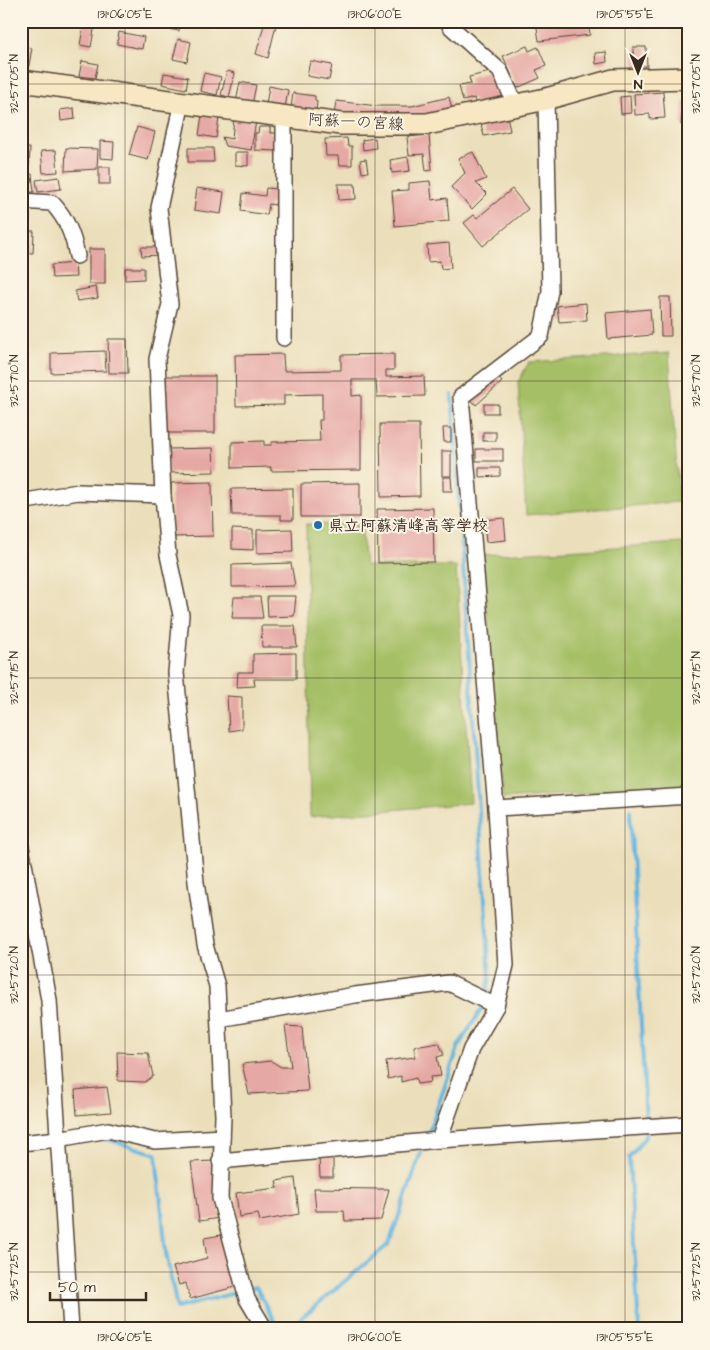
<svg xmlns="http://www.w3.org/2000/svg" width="710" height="1350" font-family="'Architects Daughter','Klee One',sans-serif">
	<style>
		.green { fill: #a4bf65; stroke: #707442 }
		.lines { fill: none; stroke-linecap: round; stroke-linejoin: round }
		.stream { stroke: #64b5df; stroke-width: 4 }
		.building { fill: #e6a8a4 }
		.street-casing { stroke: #554536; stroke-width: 18 }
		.secondary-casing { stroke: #554536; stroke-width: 24 }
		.street { stroke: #fff; stroke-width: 15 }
		.secondary { stroke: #f7e8c3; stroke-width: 21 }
		.ticks { fill: none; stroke: #3b2a1e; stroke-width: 1; stroke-opacity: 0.45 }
		.poi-dot { fill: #1f6fb2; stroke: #fcf5e5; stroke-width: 2 }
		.labels { text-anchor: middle; stroke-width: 4; stroke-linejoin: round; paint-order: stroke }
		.street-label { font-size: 16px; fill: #3b2a1e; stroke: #fcf5e5 }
		.poi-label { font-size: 16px; font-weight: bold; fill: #3b2a1e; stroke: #fcf5e5; text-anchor: start }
		.neatline { fill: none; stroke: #3b2a1e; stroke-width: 2 }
		.ticks-label { font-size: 12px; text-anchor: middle; fill: #3b2a1e }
	</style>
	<rect width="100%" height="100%" fill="#fcf5e5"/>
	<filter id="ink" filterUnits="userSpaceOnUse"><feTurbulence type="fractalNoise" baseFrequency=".02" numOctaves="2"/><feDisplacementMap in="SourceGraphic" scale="10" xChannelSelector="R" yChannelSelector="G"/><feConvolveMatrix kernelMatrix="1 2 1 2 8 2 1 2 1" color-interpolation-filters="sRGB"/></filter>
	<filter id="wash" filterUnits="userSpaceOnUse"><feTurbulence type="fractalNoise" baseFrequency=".0096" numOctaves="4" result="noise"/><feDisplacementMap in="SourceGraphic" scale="20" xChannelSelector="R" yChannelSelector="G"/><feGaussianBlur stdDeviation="1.12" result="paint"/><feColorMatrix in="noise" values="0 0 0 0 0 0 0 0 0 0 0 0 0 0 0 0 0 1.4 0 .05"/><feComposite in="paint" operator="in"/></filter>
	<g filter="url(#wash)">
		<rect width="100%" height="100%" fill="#ebdfbb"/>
		<g class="green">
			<polygon points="669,353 679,502 526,515 518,382 529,362"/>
			<polygon points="306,524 361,525 365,566 456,566 471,803 310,817"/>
			<polygon points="683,543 689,619 689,785 503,799 482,555"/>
		</g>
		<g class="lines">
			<g class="stream">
				<polyline points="452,395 490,978 486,996"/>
				<polyline points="630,810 646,1123"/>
				<polyline points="427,1138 459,1045 484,1005"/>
				<polyline points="96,1139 107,1139 156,1154 166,1253 177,1308 242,1291"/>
				<polyline points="249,1289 256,1287 278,1329"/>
				<polyline points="288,1329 389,1244 424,1144"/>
				<polyline points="639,1329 629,1158 645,1137 646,1130"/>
			</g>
		</g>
		<g id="blocks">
			<g class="building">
				<polygon points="159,21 181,21 179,31 157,27"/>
				<polygon points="265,21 277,21 268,58 256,54"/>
				<polygon points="536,21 588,21 590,35 539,41"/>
				<polygon points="640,21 655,21 655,26 640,28"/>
				<polygon points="84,22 95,24 91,47 80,45"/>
				<polygon points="119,32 144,37 142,49 117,44"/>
				<polygon points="178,39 191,42 187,62 173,59"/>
				<polygon points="21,46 32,48 27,76 21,75"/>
				<polygon points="527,46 529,51 538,47 546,66 536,70 540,78 517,88 503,56"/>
				<polygon points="633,47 646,47 647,66 634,66"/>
				<polygon points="606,52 607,62 596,64 595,53"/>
				<polygon points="82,61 98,64 95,78 79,76"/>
				<polygon points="310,61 332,65 329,80 307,76"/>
				<polygon points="227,71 235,73 229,97 221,95"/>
				<polygon points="494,71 496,82 501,81 505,98 476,105 474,98 463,101 459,86 471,84 469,77"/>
				<polygon points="164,73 188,77 186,89 162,84"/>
				<polygon points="204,73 221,77 217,95 200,91"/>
				<polygon points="240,82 256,85 252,105 236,102"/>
				<polygon points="269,86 288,90 285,108 266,105"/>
				<polygon points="663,92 665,118 650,119 650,114 635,115 634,94"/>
				<polygon points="293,93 315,96 315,100 317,101 316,112 291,108"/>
				<polygon points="630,96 631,113 621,114 620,97"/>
				<polygon points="449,97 453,114 334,116 336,101 377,106 412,106"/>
				<polygon points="683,102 689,103 689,126 681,125"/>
				<polygon points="74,108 75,119 61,121 60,110"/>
				<polygon points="202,115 219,118 216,138 199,135"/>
				<polygon points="507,115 510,131 484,136 480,120"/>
				<polygon points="234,118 256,121 251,150 225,146 222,137 232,139"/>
				<polygon points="137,127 155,132 148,160 129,155"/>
				<polygon points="259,127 270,127 270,133 278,133 277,151 255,150 255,133 258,133"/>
				<polygon points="429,135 432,170 426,171 424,154 409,155 407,137"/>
				<polygon points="347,138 348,146 352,146 352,165 339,165 338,156 326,156 325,139"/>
				<polygon points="375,138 376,148 363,150 362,140"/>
				<polygon points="100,141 114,142 113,159 100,158"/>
				<polygon points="21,148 30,148 29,166 21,165"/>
				<polygon points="66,148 98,149 97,169 65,171"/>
				<polygon points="188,148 213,148 214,162 188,162"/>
				<polygon points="56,150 58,172 43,173 41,151"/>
				<polygon points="235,152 248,152 248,166 235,165"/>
				<polygon points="473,152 486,179 476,183 487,194 472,209 451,187 465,173 458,158"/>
				<polygon points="408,157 410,171 392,173 390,160"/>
				<polygon points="366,159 368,172 362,173 360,160"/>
				<rect x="99" y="167" width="11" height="17"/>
				<polygon points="32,174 34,192 21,193 21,175"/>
				<polygon points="59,177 61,189 38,192 36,180"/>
				<polygon points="430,181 432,200 447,198 449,221 395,226 392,191 409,190 409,183"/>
				<polygon points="338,184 355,184 356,199 339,200"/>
				<polygon points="197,188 224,192 221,214 194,210"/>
				<polygon points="266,188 277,189 275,205 269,204 267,215 241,211 243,193 265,196"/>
				<polygon points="512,189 528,209 483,246 464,223 474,215 477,218"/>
				<polygon points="21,215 30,215 29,231 34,231 33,253 21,253"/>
				<polygon points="449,243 451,268 441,269 440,261 428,262 427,245"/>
				<polygon points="141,247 158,247 159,255 142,256"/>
				<rect x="89" y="249" width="16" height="35"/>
				<polygon points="21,262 26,262 25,295 21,295"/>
				<polygon points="75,263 76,277 52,278 51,265"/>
				<polygon points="125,268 144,268 144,279 125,280"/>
				<polygon points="96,287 98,298 77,301 75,291"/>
				<polygon points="660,297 670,297 671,336 661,336"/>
				<polygon points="586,303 587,320 559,322 557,306"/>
				<polygon points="650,309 652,335 608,339 606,313"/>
				<polygon points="108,339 127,339 128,373 109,373"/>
				<polygon points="105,351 106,371 51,373 51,353"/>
				<polygon points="283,354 284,371 341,370 341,355 394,354 394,370 386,370 386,377 424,376 425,396 377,397 376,380 352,380 352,396 361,395 361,470 271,471 271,467 232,468 232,442 264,441 264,445 271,445 272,442 320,441 319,420 322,420 322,394 284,395 284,405 236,406 235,355"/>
				<polygon points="496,375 502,382 476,405 470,398"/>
				<rect x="165" y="376" width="50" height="57"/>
				<rect x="484" y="404" width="14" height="9"/>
				<polygon points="380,424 419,424 420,496 381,497"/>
				<polygon points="443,428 451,428 451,442 444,442"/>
				<rect x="483" y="432" width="13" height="9"/>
				<polygon points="213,448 214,472 168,473 168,449"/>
				<rect x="476" y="449" width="27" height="12"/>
				<rect x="442" y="451" width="9" height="25"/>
				<polygon points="479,468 500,468 500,476 479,477"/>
				<polygon points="443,477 451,477 452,491 443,491"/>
				<polygon points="212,482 213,536 172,537 171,483"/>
				<polygon points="360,483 360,517 301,517 301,484"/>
				<polygon points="293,488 293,520 281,520 281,515 232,515 231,489"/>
				<polygon points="433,508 434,562 378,563 377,509"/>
				<polygon points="504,518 506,540 486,542 484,520"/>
				<polygon points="232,529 253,530 253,550 232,549"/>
				<polygon points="292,529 293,552 257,553 257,530"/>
				<polygon points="291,563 295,586 232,587 232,565"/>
				<polygon points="267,596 296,596 294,616 268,617"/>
				<polygon points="234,597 260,597 263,618 232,618"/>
				<polygon points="261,626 295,626 297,647 262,647"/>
				<polygon points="296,653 296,679 254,679 255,686 237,687 238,672 253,672 253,654"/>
				<polygon points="227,696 242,697 242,729 229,731"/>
				<polygon points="285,1026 302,1027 308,1091 249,1094 242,1064 271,1061 281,1067 291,1067"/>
				<polygon points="439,1043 444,1055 437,1057 441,1076 430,1077 431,1082 417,1084 416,1078 401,1082 401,1076 388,1079 386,1061 415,1057 414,1047"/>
				<polygon points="117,1052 148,1053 153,1076 145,1082 118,1081"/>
				<polygon points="107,1087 111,1112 77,1115 75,1090"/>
				<polygon points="333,1156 333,1177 320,1177 319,1157"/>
				<polygon points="214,1161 220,1218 199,1221 191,1162"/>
				<polygon points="295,1178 299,1214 260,1221 258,1214 239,1217 236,1193 278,1188 276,1181"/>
				<polygon points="314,1188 378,1189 389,1189 381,1220 345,1221 344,1211 316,1211"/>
				<polygon points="227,1234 242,1285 190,1299 186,1283 179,1285 173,1267 207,1258 204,1238"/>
			</g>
		</g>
	</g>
	<g filter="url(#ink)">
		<use href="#blocks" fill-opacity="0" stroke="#554536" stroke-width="1"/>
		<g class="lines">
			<g class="street-casing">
				<g id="street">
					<polyline points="449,21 450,26 500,71 516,105"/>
					<polyline points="182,102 159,208 170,304 157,359 163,495 168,555 181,615 176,673 196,882 205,945 217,986 223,1116 220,1198 247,1299 265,1329"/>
					<polyline points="284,116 284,338"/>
					<path d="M21,201l31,2c15,16 21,32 25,53"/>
					<polyline points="21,502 78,492 163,495"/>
					<polyline points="496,808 461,397 541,336 550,291 546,99"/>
					<polyline points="21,847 49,1000 71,1329"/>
					<polyline points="219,1019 355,995 449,983 496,1006"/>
					<polyline points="439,1140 471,1049 496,1006 506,965 496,808 689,796"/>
					<polyline points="21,1143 58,1139 108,1130 155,1141 222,1137"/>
					<polyline points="220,1161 439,1140 689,1124"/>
				</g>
			</g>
			<g class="secondary-casing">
				<polyline id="secondary" points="21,81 341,124 427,124 546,99 613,80 689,78"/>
			</g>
			<use href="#street" class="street"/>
			<use href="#secondary" class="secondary"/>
		</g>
	</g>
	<path class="ticks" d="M125,21v1308M375,21v1308M625,21v1308M21,84h668M21,381h668M21,678h668M21,975h668M21,1272h668"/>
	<circle class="poi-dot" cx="318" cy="525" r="5"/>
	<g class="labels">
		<g class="street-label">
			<text transform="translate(356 121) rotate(3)" y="6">阿蘇一の宮線</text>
		</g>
		<g class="poi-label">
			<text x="328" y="531">県立阿蘇清峰高等学校</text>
		</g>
	</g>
	<rect width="710" height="1350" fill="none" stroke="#fcf5e5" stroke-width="55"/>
	<g transform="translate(638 72) rotate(180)" stroke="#fcf5e5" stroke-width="4" paint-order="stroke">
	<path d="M0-4L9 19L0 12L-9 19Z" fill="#3b2a1e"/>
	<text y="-8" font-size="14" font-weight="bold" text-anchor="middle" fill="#3b2a1e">N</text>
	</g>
	<path d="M50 1292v8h96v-8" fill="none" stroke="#3b2a1e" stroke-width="2.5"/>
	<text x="58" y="1292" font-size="15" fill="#3b2a1e" stroke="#fcf5e5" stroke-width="4" paint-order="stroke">50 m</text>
	<rect x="28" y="28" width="654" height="1294" class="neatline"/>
	<g class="ticks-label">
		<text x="125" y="18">131°06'05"E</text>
		<text x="375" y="18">131°06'00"E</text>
		<text x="625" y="18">131°05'55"E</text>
		<text transform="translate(696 84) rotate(-90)" y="4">32°57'05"N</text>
		<text transform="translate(14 84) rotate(-90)" y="4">32°57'05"N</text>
		<text transform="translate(696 381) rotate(-90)" y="4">32°57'10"N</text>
		<text transform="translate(14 381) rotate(-90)" y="4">32°57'10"N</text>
		<text transform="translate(14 678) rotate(-90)" y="4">32°57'15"N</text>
		<text transform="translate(696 678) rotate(-90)" y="4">32°57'15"N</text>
		<text transform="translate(14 975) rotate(-90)" y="4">32°57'20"N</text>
		<text transform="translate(696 975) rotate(-90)" y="4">32°57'20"N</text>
		<text transform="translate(14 1272) rotate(-90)" y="4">32°57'25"N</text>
		<text transform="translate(696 1272) rotate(-90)" y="4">32°57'25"N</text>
		<text x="125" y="1341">131°06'05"E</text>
		<text x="375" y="1341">131°06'00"E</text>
		<text x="625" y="1341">131°05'55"E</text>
	</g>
</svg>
